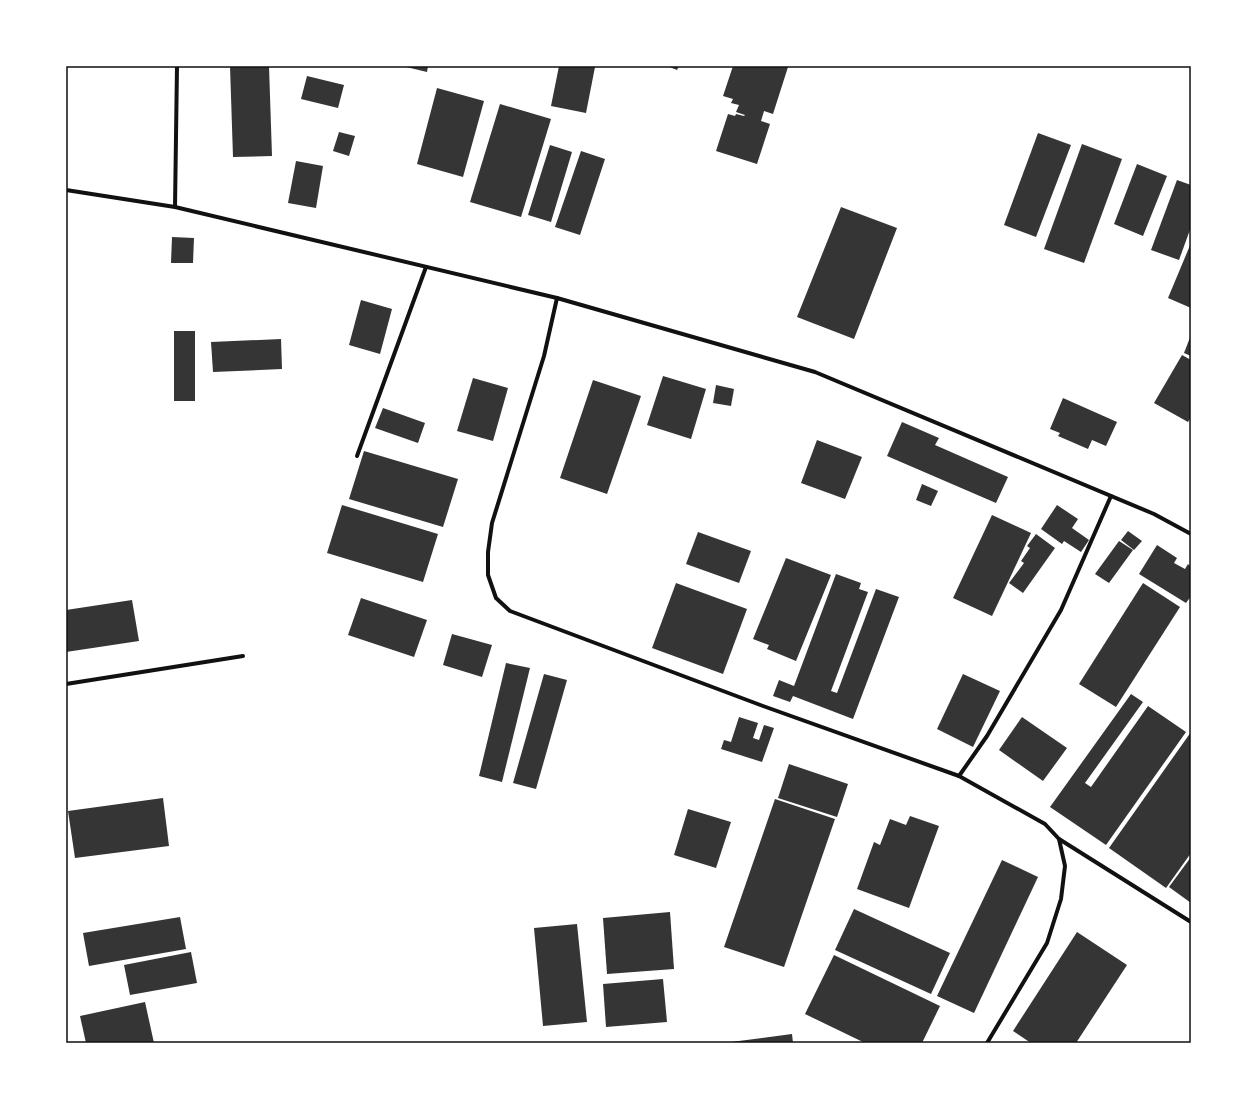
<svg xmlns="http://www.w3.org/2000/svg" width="1257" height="1109" font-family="'IBM Plex Serif',serif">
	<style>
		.building { fill: #353535 }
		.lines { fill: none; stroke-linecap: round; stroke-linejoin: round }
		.minor { stroke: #111; stroke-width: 4 }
		.neatline { fill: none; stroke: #111; stroke-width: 1.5 }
	</style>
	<rect width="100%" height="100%" fill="#fff"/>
	<g class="building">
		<polygon points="230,66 269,66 272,156 233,157"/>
		<polygon points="402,66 428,66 427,72"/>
		<polygon points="559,66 595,67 586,113 551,106"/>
		<polygon points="667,66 679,66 677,70"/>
		<polygon points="733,66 788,67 773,114 764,111 761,121 770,124 757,164 716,151 728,114 735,116 736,114 744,116 745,115 736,112 739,105 731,103 733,99 723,96"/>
		<polygon points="307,76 344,85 338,108 301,99"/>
		<polygon points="437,88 484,101 463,177 417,164"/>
		<polygon points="500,104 551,119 521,217 470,202"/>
		<polygon points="339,132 355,136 349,156 333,151"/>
		<polygon points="1038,133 1071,145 1036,237 1004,225"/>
		<polygon points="1082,144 1122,159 1084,263 1044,249"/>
		<polygon points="550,145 572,152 551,222 528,215"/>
		<polygon points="581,151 605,159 580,235 555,227"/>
		<polygon points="296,161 323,166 316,208 288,203"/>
		<polygon points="1137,164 1167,176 1143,236 1114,224"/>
		<polygon points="1177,180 1191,185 1191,227 1179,260 1151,250"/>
		<polygon points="841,207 897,228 854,339 797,317"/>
		<polygon points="172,237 194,238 193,263 171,263"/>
		<polygon points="1191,243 1191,308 1168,298"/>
		<polygon points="361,300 392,309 380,354 349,345"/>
		<rect x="174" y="331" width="21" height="70"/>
		<polygon points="1191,335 1191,356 1184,353"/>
		<polygon points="281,339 282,369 213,372 211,342"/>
		<polygon points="1182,355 1191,360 1191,417 1188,422 1154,403"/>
		<polygon points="663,376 706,389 691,439 647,425"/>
		<polygon points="473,378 508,388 493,441 457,431"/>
		<polygon points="593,380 641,396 607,494 560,478"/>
		<polygon points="716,385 734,389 731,406 713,403"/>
		<polygon points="1063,398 1117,422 1106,446 1092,440 1088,449 1058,436 1060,433 1050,429"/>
		<polygon points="383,408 425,423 418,443 375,428"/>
		<polygon points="902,422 939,438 935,445 1008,477 996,503 887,456"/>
		<polygon points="817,440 862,457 845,499 801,483"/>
		<polygon points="364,451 458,479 443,527 349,499"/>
		<polygon points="922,484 938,491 931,506 916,500"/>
		<polygon points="342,505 438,534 423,582 327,553"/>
		<polygon points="1057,505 1078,519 1072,528 1089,540 1081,552 1064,541 1062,544 1041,529"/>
		<polygon points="992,515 1031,533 992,616 953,598"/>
		<polygon points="1128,531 1142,541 1134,550 1121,540"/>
		<polygon points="698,532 751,551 739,583 686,564"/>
		<polygon points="1036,534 1055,548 1023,593 1009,583 1024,563 1021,561 1030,548 1027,546"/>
		<polygon points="1119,541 1133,550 1109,583 1095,574"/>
		<polygon points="1157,545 1177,558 1174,563 1185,569 1188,564 1191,567 1191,596 1186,603 1139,574"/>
		<polygon points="786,558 831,575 796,661 767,649 769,645 753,639"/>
		<polygon points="836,574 861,583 859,589 868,592 831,691 837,693 876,589 899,597 853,719 793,696 790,702 773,696 779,680 794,686"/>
		<polygon points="676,583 747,609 723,674 652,648"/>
		<polygon points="1143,583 1180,607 1116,707 1079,684"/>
		<polygon points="361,598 427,620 414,657 348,635"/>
		<polygon points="132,600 139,641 66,652 66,610"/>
		<polygon points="452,634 492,645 482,677 443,665"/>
		<polygon points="506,663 530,668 502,782 479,776"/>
		<polygon points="544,674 567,680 536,789 513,783"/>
		<polygon points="963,674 1000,691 973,747 937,729"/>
		<polygon points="1131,694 1143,702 1085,783 1091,787 1148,706 1186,732 1106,845 1050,807"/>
		<polygon points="739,717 758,723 753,738 759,740 764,725 774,728 762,762 721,749 724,740 731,742"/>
		<polygon points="1022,717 1067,748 1043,781 999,750"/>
		<polygon points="1191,732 1191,853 1166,888 1109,848"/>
		<polygon points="789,764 848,784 837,817 778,798"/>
		<polygon points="163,798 169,846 75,858 68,811"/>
		<polygon points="775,799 835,819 784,967 724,947"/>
		<polygon points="688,809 731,822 716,868 674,855"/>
		<polygon points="910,816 939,826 909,908 857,889 874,842 880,845 890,819 906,825"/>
		<polygon points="1191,857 1191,903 1169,887"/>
		<polygon points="1002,860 1038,877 974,1013 937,996"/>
		<polygon points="854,909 950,953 931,994 835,950"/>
		<polygon points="670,912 674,969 607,974 603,918"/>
		<polygon points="180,917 186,949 89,966 83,933"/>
		<polygon points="577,924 587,1022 543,1026 534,928"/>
		<polygon points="1077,932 1127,965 1076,1043 1031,1043 1013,1031"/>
		<polygon points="191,952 197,983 130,995 124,965"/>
		<polygon points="834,955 940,1006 922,1043 865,1043 805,1014"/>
		<polygon points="663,979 667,1022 606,1027 603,984"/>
		<polygon points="145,1002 154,1043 86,1043 80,1016"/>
		<polygon points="792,1034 793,1043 731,1043 731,1042"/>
	</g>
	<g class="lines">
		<g class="minor">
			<polyline points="66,190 175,207 557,298 815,372 1154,514 1191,534"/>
			<polyline points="175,207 177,66"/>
			<polyline points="557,298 544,356 492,523 488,552 488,575 496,598 510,611 763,706 959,776 1045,824 1059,839 1065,866 1061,899 1047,943 987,1043"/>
			<polyline points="357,456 426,267"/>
			<polyline points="66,684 243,656"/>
			<polyline points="959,776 987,736 1061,610 1111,496"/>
			<polyline points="1059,839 1191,922"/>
		</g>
	</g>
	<rect width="1257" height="1109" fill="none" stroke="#ffffff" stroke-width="134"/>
	<rect x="67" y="67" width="1123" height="975" class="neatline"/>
</svg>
